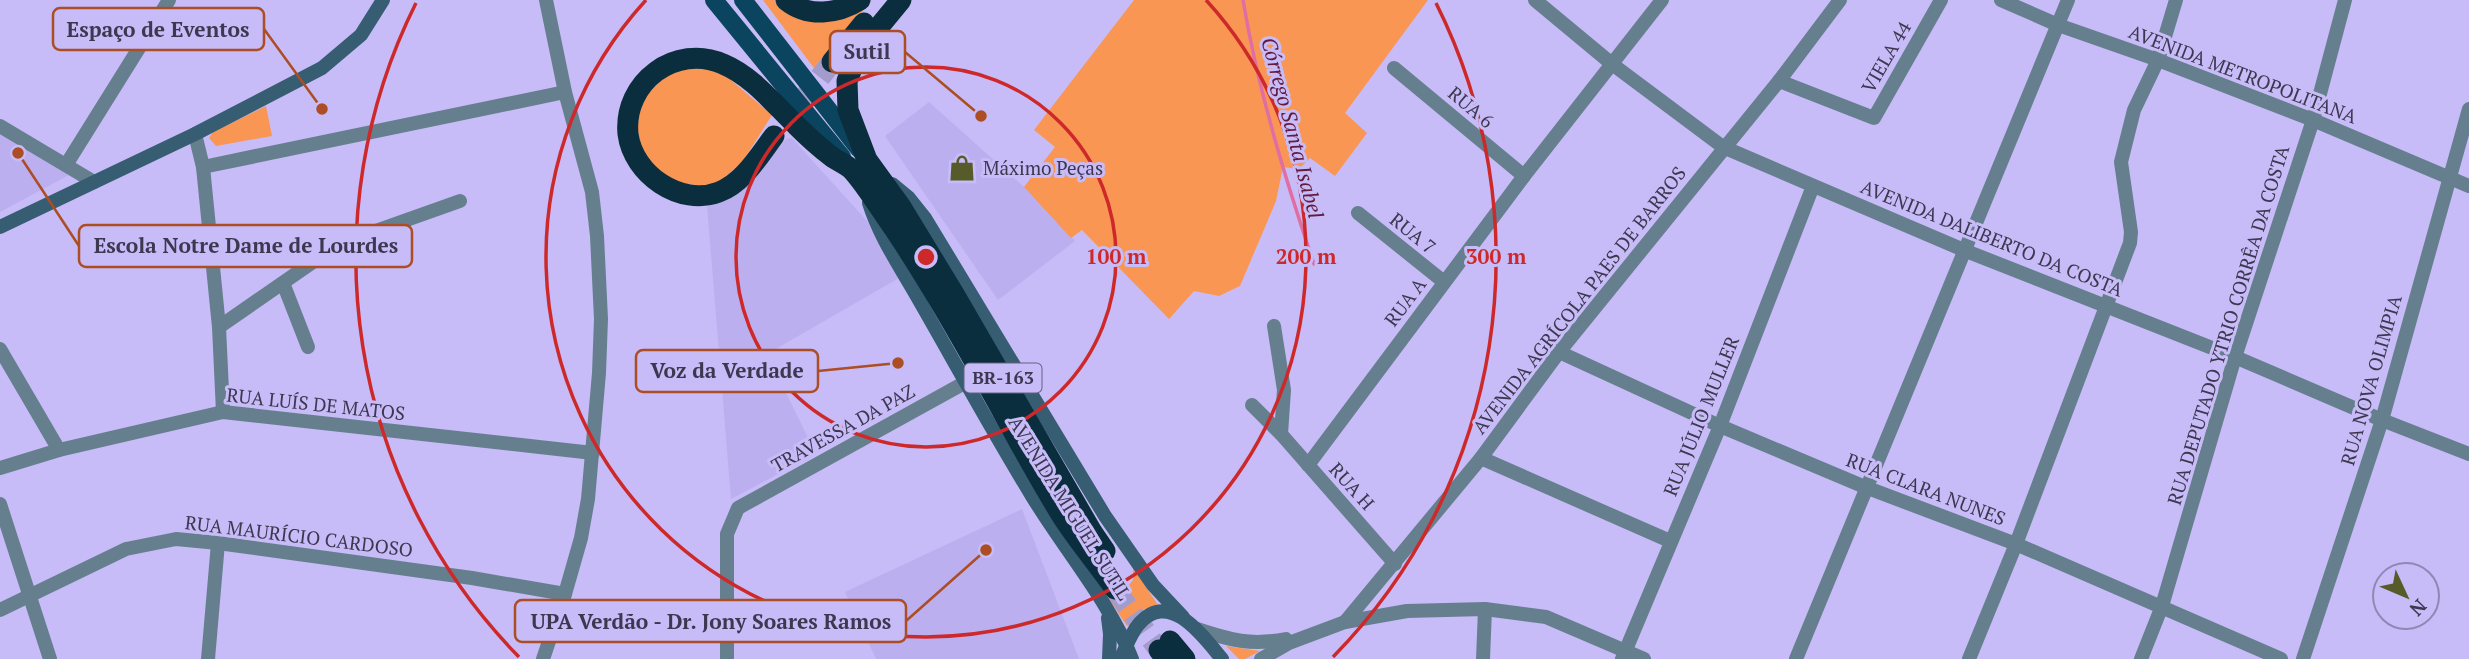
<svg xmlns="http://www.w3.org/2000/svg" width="2469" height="659" font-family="'PT Serif',serif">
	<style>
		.built { fill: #bcaff0 }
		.green { fill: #f99653 }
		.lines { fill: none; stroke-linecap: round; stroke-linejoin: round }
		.stream { stroke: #e16ea3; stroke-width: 3.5 }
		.highway-tunnel { stroke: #a49bcd; stroke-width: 21; stroke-dasharray: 21 10; stroke-linecap: butt }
		.street { stroke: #667f8e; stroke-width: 14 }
		.secondary { stroke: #365d72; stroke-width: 14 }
		.primary { stroke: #0b445e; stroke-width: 18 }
		.highway { stroke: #0b2e3f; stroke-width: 21 }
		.ring { fill: none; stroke: #ce292a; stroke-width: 3.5 }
		.labels { text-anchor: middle; stroke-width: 6; stroke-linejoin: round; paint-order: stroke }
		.shield { fill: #c7bcf7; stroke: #666082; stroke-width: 2 }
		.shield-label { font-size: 18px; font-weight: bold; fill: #3d3850 }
		.street-label { font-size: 19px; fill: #3d3850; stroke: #c7bcf7 }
		.poi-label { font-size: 19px; fill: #3d3850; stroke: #c7bcf7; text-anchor: start }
		.water-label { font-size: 21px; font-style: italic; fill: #621a3f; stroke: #c7bcf7 }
		.centre { fill: #ce292a; stroke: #c7bcf7; stroke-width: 3.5 }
		.ring-label { font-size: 21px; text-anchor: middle; font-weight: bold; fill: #ce292a; stroke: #c7bcf7; stroke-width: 6; stroke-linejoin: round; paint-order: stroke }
		.leader { fill: none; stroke: #ac4d24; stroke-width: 2.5 }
		.callout-dot { fill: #ac4d24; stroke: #c7bcf7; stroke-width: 2.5 }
		.callout { fill: #c7bcf7; stroke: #ac4d24; stroke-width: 2.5 }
		.callout-label { font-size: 21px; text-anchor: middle; font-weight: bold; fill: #3d3850 }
	</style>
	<rect width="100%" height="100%" fill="#c7bcf7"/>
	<g class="built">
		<polygon points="929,102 1024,187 1075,241 998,300 885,136"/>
		<polygon points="0,132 71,174 0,212"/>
		<polygon points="792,138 867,221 899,278 767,354 816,454 731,499 707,205 763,166 786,139"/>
		<polygon points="1022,509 1079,659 876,659 845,592"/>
	</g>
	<g class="green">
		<polygon points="763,0 774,0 786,9 868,5 814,68"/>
		<polygon points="1134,0 1428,0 1345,113 1367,133 1335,176 1310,158 1299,169 1283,167 1276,201 1240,286 1219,296 1194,291 1169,319 1082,230 1071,238 1024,187 1055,147 1034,130"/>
		<polygon points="697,65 725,75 772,115 743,161 721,181 709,186 672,183 649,163 640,145 637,125 641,108 648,93 669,72"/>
		<polygon points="266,106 272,136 216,146 209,138 213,132"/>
		<polygon points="1133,568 1158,605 1142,610 1127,626 1102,589 1125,590 1133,580"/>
		<polygon points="1226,646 1260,651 1245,659 1239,659"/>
	</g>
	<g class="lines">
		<path class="stream" d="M1243,0c15,90 42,178 71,264"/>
		<g class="highway-tunnel">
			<polyline points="801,102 832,62"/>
			<polyline points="1115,589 1159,650"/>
		</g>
		<g class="street">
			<polyline points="1535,0 1612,64 1723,147 1966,251 2235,357 2382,420 2469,454"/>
			<polyline points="2001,0 2058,25 2158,60 2313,120 2469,186"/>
			<polyline points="1394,68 1524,176"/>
			<polyline points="1779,81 1874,118 1941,0"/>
			<polyline points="0,126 94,182"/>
			<polyline points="195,134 203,167 219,327 223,412"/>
			<polyline points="66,165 169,0"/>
			<polyline points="203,167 565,92"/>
			<polyline points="1358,213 1444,282"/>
			<polyline points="283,283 308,347"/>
			<polyline points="1274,326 1284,390 1281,434"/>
			<polyline points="219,327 323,255 353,239 460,201"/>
			<polyline points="0,349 59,450"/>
			<polyline points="1559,352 1720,426 1865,487 2016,544 2281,659"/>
			<polyline points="1252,405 1281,434 1395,564"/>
			<polyline points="1481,458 1670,541"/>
			<polyline points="1308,465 1524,176 1662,0"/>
			<polyline points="0,468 59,450 223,412 593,453"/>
			<polyline points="0,504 50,659"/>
			<polyline points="0,610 126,549 176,539 218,543 472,578 565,594"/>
			<polyline points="1345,622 1481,458 1559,352 1779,81 1840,0"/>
			<path d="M1197,629c33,11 54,17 89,10"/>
			<polyline points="208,659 218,543"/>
			<polyline points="543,659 565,594 581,538 588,499 599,373 601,319 597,236 592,192 565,92 546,0"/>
			<polyline points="727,659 727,534 738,508 966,382"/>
			<polyline points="1261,659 1289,643 1345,622 1407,611 1485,609 1546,617 1644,659"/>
			<polyline points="1483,659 1485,609"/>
			<polyline points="1622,659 1720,426 1813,186"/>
			<polyline points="1796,659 2068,0"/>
			<polyline points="1969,659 2016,544 2130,243 2131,232 2121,162 2134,110 2158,60 2176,0"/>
			<polyline points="2141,659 2162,606 2235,357 2313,120 2345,0"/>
			<polyline points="2303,659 2382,420 2469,109"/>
		</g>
		<g class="secondary">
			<polyline points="892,184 909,198 925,218 1105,516 1153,585 1183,617"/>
			<path d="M869,203c11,36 36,71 54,104 36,63 71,127 109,189 32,53 78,106 100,163"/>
			<polyline points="0,227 195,134 322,68 361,35 383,0"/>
			<polyline points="1108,618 1110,634 1109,659"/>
			<path d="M1120,659c6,-11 10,-24 18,-34 31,-37 65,11 84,34"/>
		</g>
		<g class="primary">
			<polyline points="714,0 842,157"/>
			<polyline points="743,0 859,149"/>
		</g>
		<g class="highway">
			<path d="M786,0c22,18 52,14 74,0"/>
			<polyline points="901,0 864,45 855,61 847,81 848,110 867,160 901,207 954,294 1092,532 1105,551"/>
			<polyline points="832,62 864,23"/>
			<path d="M774,136c-15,20 -31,47 -55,56 -39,15 -86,-18 -91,-58 -5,-52 48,-91 95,-70 29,12 51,40 73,61 11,11 23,22 36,32 7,5 16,8 21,14 15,17 27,38 40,56 39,58 72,118 106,178 20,37 41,75 63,111 16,25 36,48 53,73"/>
			<polyline points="1170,641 1185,659"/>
			<polyline points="1159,650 1166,659"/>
		</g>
	</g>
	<g class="ring">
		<circle cx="926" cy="257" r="190"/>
		<path d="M1206 0A380 380 0 1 1 646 0"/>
		<path d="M519 657A570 570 0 0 1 416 3M1436 3A570 570 0 0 1 1333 657"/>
	</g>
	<defs>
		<g id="shop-bare" transform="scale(2.1)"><path d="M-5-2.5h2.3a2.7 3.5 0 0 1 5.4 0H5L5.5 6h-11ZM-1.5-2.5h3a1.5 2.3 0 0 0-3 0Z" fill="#575b29" stroke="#c7bcf7" stroke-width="2.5" paint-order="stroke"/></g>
	</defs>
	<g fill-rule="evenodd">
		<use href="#shop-bare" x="962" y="168"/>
	</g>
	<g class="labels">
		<rect class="shield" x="964.5" y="363.5" width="77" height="29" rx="5"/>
		<g class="shield-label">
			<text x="1003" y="384">BR-163</text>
		</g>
		<g class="street-label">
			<text transform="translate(1886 57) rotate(-60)" y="7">VIELA 44</text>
			<text transform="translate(2243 74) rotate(21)" y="7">AVENIDA METROPOLITANA</text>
			<text transform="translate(1471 107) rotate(40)" y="7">RUA 6</text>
			<text transform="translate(1413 233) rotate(39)" y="7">RUA 7</text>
			<text transform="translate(1992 238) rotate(22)" y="7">AVENIDA DALIBERTO DA COSTA</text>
			<text transform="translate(1579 300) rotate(-52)" y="7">AVENIDA AGRÍCOLA PAES DE BARROS</text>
			<text transform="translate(1405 302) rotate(-53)" y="7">RUA A</text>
			<text transform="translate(2228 325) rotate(-73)" y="7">RUA DEPUTADO YTRIO CORRÊA DA COSTA</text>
			<text transform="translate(2371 380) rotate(-74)" y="7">RUA NOVA OLIMPIA</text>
			<text transform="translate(316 404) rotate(6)" y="7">RUA LUÍS DE MATOS</text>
			<text transform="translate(1701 416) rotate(-68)" y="7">RUA JÚLIO MULLER</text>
			<text transform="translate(843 428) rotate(-29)" y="7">TRAVESSA DA PAZ</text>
			<text transform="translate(1352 486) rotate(48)" y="7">RUA H</text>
			<text transform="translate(1926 489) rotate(21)" y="7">RUA CLARA NUNES</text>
			<text transform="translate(1070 508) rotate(58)" y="7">AVENIDA MIGUEL SUTIL</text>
			<text transform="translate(299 536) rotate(7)" y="7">RUA MAURÍCIO CARDOSO</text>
		</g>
		<g class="poi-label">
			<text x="983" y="175">Máximo Peças</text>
		</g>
		<g class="water-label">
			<text transform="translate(1292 128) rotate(75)" y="7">Córrego Santa Isabel</text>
		</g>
	</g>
	<circle cx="926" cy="257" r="10" class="centre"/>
	<g class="ring-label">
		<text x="1116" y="264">100 m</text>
		<text x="1306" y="264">200 m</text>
		<text x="1496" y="264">300 m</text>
	</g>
	<path class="leader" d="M322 109L264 29M981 116L905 52M18 153L79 246M898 363L818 371M986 550L906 621"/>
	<g class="callout-dot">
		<circle cx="322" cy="109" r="7"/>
		<circle cx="981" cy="116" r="7"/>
		<circle cx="18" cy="153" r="7"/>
		<circle cx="898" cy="363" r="7"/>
		<circle cx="986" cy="550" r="7"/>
	</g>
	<g class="callout">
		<rect x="53" y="8" width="211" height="42" rx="7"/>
		<rect x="830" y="31" width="75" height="42" rx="7"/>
		<rect x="79" y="225" width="333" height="42" rx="7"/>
		<rect x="636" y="350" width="182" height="42" rx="7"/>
		<rect x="515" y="600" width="391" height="42" rx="7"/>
	</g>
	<g class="callout-label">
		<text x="158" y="37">Espaço de Eventos</text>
		<text x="867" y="59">Sutil</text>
		<text x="246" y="253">Escola Notre Dame de Lourdes</text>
		<text x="727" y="378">Voz da Verdade</text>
		<text x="711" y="629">UPA Verdão - Dr. Jony Soares Ramos</text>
	</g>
	<g transform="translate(2406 596) rotate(134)"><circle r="33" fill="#c7bcf7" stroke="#9087b4" stroke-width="2"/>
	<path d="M0-5L12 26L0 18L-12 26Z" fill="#575b29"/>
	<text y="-10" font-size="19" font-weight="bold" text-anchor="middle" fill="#3d3850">N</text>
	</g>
</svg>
